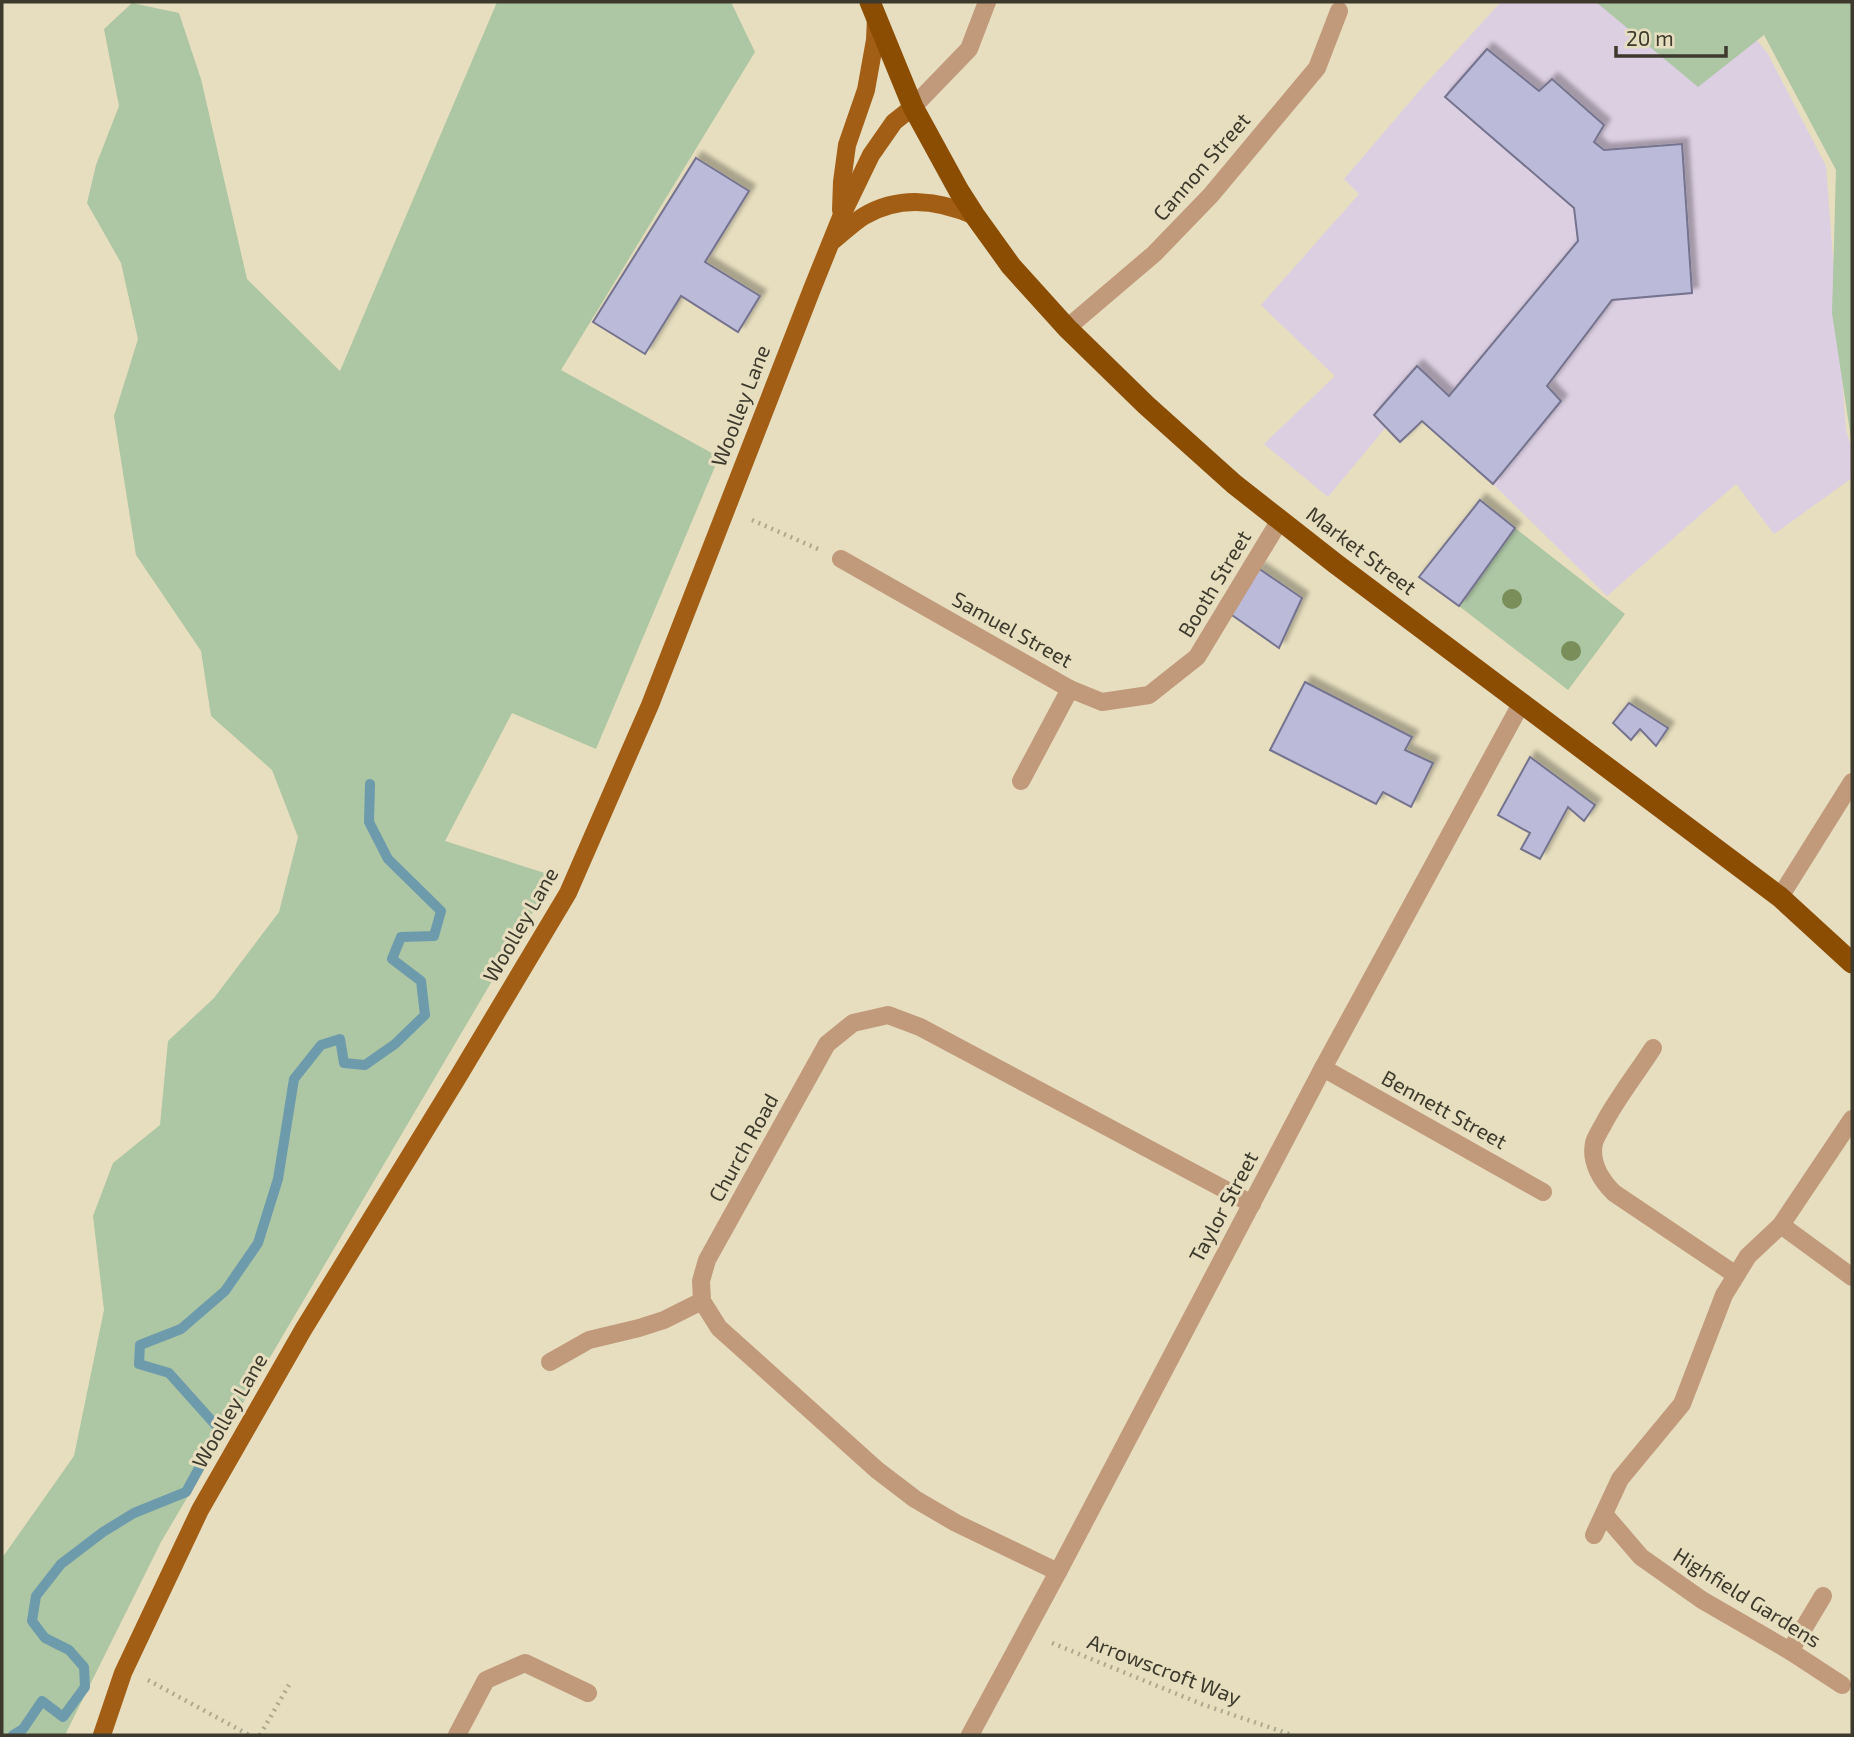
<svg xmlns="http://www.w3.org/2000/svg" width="1854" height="1737" font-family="'Exo 2',sans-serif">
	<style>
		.education { fill: #ddcfe2 }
		.green { fill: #adc6a4 }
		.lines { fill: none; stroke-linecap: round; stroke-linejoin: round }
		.stream { stroke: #6d9bac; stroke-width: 10 }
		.building { fill: #bbbad8; stroke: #74738e; stroke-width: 2; filter: url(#shadow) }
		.path { stroke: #afa88f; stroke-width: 4.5; stroke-dasharray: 2 5; stroke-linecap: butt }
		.minor { stroke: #c09a7b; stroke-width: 18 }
		.major { stroke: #a25e15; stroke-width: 18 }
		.highway { stroke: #8b4d02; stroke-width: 21 }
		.tree { fill: #798e58 }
		.labels { text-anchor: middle; stroke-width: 6; stroke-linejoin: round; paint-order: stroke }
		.street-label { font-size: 21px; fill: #3d3a2d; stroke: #e7debf }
	</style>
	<defs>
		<filter id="shadow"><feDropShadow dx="6" dy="-6" stdDeviation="2" flood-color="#0004"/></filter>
	</defs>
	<rect width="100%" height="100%" fill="#e7debf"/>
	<polygon class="education" points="1501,2 1654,2 1752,34 1768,54 1826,166 1846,430 1852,449 1852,478 1774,534 1736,484 1607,596 1493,484 1422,421 1400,442 1386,427 1328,497 1264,444 1335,376 1261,305 1359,194 1344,179 1420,90"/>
	<g class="green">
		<polygon points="497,2 731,2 755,52 561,370 719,457 596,749 512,713 445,841 554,876 161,1542 65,1735 2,1735 2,1558 74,1456 104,1310 93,1216 113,1163 160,1125 168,1041 214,998 279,912 298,837 272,770 211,716 201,651 136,555 114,416 138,339 121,263 87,203 96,165 119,106 104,29 132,3 179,13 201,79 247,279 340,371"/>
		<polygon points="1596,2 1852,2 1852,445 1832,313 1836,170 1764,35 1698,87"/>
		<polygon points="1515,528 1625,614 1568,690 1459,606"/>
	</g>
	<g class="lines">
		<polyline class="stream" points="13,1735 23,1729 42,1701 63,1717 85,1687 84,1667 69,1650 45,1638 32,1621 36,1596 61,1564 103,1532 134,1513 186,1492 220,1430 169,1373 139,1364 140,1345 181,1329 225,1291 258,1243 278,1179 294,1079 321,1045 340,1039 344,1063 365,1065 395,1044 425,1015 421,981 392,959 401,937 434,936 441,911 388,859 369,822 370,784"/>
	</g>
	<g class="building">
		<polygon points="1487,49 1539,91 1552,79 1604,125 1594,142 1604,150 1682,144 1692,293 1612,300 1547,386 1561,401 1493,484 1422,421 1400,442 1374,415 1417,366 1449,396 1578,241 1574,208 1445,97"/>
		<polygon points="696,158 749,191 705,262 760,296 738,332 681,296 645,354 593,322"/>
		<polygon points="1480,500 1515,528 1459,606 1419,577"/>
		<polygon points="1258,568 1302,598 1279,648 1229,613"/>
		<polygon points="1305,682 1412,737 1405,750 1433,763 1411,807 1383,792 1376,804 1270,750"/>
		<polygon points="1629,703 1668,728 1656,746 1640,729 1631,740 1613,723"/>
		<polygon points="1530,757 1595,805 1584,821 1568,807 1540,859 1521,849 1530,833 1498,815"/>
	</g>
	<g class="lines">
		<g class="path">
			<polyline points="752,520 818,549"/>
			<polyline points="1052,1643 1204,1705 1292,1735"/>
			<polyline points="148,1680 249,1735"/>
			<polyline points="260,1735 289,1685"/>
		</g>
		<g class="minor">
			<polyline points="913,107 969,49 987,2"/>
			<polyline points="1067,328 1154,254 1211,195 1317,68 1339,11"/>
			<polyline points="841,559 1070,689 1102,702 1149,695 1197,657 1280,520"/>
			<polyline points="1021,781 1070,689"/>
			<polyline points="1780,897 1852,782"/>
			<path d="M1653,1048c-16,25 -35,49 -49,75 -3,6 -8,13 -10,20 -4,19 7,37 20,50l122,82"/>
			<polyline points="1323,1068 1543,1192"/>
			<polyline points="1781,1225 1852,1277"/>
			<polyline points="550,1362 589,1340 639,1328 664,1320 702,1301"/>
			<polyline points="1604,1514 1641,1557 1702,1600 1790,1651 1842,1685"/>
			<polyline points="1594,1535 1620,1479 1682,1404 1724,1295 1748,1256 1781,1225 1852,1119"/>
			<polyline points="1058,1572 956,1523 915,1499 877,1470 719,1328 702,1301 701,1281 707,1260 827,1044 853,1023 888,1015 920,1027 1252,1204"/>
			<polyline points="1790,1651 1823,1596"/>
			<polyline points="457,1735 486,1680 525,1663 588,1693"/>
			<polyline points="970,1735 1058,1572 1323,1068 1522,702"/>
		</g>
		<g class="major">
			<polyline points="841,210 842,182 847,145 866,90 875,40 876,18"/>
			<path d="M834,240c10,-8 20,-18 30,-24 35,-21 75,-16 111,0"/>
			<polyline points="102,1735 123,1673 200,1510 303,1330 458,1077 568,893 650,705 812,289 841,217 871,155 894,122 913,107"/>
		</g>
		<polyline class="highway" points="870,2 913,107 959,191 975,216 1011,266 1067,328 1146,405 1234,484 1336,564 1780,897 1852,963"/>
	</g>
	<g class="tree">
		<circle cx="1512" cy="599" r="10"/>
		<circle cx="1571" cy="651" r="10"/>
	</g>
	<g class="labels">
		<g class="street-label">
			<text transform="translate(1202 167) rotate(-49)" y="7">Cannon Street</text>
			<text transform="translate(741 406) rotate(-69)" y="7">Woolley Lane</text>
			<text transform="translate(1361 551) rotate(37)" y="7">Market Street</text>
			<text transform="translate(1215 584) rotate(-59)" y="7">Booth Street</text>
			<text transform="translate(1012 630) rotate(29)" y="7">Samuel Street</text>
			<text transform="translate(521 925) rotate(-60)" y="7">Woolley Lane</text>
			<text transform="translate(1444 1110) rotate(29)" y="7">Bennett Street</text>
			<text transform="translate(744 1148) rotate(-61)" y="7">Church Road</text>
			<text transform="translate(1224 1207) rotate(-62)" y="7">Taylor Street</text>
			<text transform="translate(230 1411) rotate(-60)" y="7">Woolley Lane</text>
			<text transform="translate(1747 1598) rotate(32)" y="7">Highfield Gardens</text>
			<text transform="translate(1164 1670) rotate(21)" y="7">Arrowscroft Way</text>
		</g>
	</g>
	<rect width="1854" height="1737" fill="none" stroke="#3d3a2d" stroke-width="7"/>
	<path d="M1616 46v10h110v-10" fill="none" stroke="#3d3a2d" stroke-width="3.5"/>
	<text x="1626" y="46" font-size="21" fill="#3d3a2d" stroke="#e7debf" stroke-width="5" paint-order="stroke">20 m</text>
</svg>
